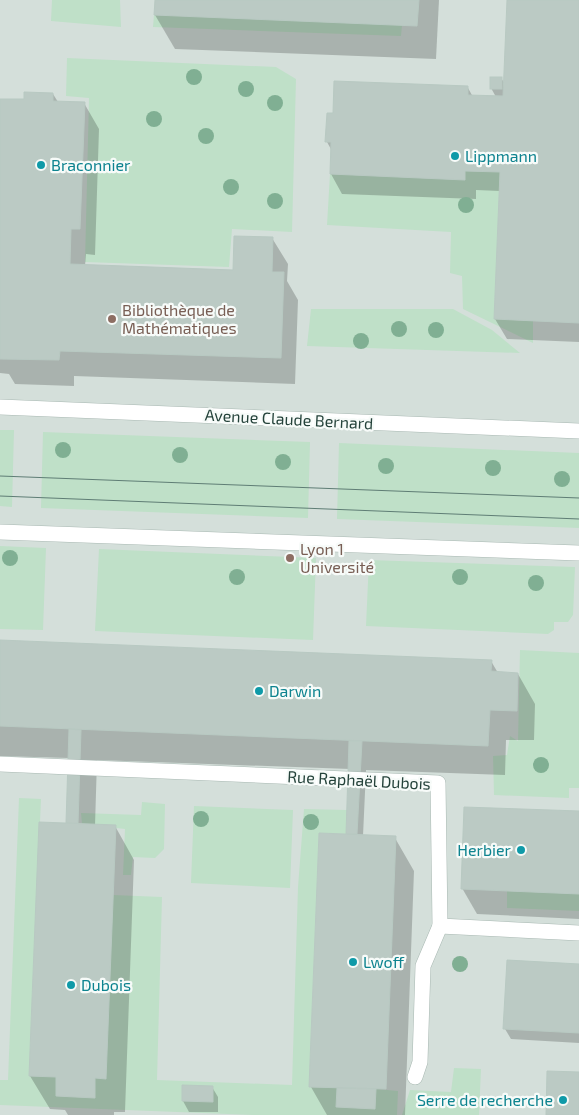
<svg xmlns="http://www.w3.org/2000/svg" width="579" height="1115" font-family="'Exo 2',sans-serif">
	<style>
		.built { fill: #d4dfda }
		.green { fill: #bfe0c8 }
		.shadow { fill: #0003 }
		.building { fill: #bbcac4; stroke: #b8c9c2 }
		.lines { fill: none; stroke-linecap: round; stroke-linejoin: round }
		.service-casing { stroke: #a8b8b2; stroke-width: 16 }
		.pedestrian-casing { stroke: #a8b8b2; stroke-width: 16 }
		.service { stroke: #fff; stroke-width: 15 }
		.pedestrian { stroke: #fff; stroke-width: 15 }
		.tram { stroke: #5f7d75; stroke-width: 1 }
		.tree { fill: #80af93 }
		.culture-dot { fill: #0f9aa8; stroke: #f7fbf9; stroke-width: 2 }
		.education-dot { fill: #8d6e63; stroke: #f7fbf9; stroke-width: 2 }
		.labels { text-anchor: middle; stroke-width: 4.5; stroke-linejoin: round; paint-order: stroke }
		.culture-label { font-size: 16px; fill: #0d838f; stroke: #f7fbf9; text-anchor: start }
		.education-label { font-size: 16px; fill: #785e54; stroke: #f7fbf9; text-anchor: start }
		.street-label { font-size: 16px; fill: #24423a; stroke: #f7fbf9 }
	</style>
	<rect width="100%" height="100%" fill="#e6efeb"/>
	<rect class="built" x="0" y="0" width="579" height="1115"/>
	<g class="green">
		<polygon points="52,0 120,0 121,27 51,21"/>
		<polygon points="154,15 402,25 401,36 153,27"/>
		<polygon points="67,58 276,67 296,79 292,232 232,229 229,267 85,262 89,98 66,96"/>
		<polygon points="465,171 500,172 494,319 533,321 533,343 463,309 462,276 450,273 451,232 327,225 330,174 465,180"/>
		<polygon points="311,309 453,309 492,330 520,353 307,346"/>
		<polygon points="0,430 14,430 12,507 0,506"/>
		<polygon points="43,432 310,442 308,518 41,508"/>
		<polygon points="339,443 579,453 579,528 337,519"/>
		<polygon points="0,546 46,548 43,630 0,629"/>
		<polygon points="99,549 316,558 313,640 95,631"/>
		<polygon points="369,560 575,567 573,615 568,622 554,622 554,630 548,634 366,626"/>
		<polygon points="520,650 579,653 579,788 569,788 569,798 494,795 493,756 507,755 510,736 518,741"/>
		<polygon points="19,798 41,799 29,1076 56,1077 57,1096 94,1098 95,1078 106,1078 113,895 162,897 157,1080 292,1085 298,887 304,809 347,810 346,834 319,833 309,1087 337,1088 337,1107 375,1109 376,1089 398,1091 397,1115 253,1115 0,1105 0,1080 8,1080"/>
		<polygon points="142,802 165,804 164,849 155,858 133,857 131,875 123,875 125,829 82,824 81,813 141,815"/>
		<polygon points="194,806 293,810 290,888 191,883"/>
		<polygon points="507,891 579,894 579,911 507,908"/>
		<polygon points="454,1068 481,1069 479,1115 402,1115 410,1090 451,1092"/>
	</g>
	<g class="shadow">
		<polygon points="156,0 439,0 436,59 175,49 155,15"/>
		<polygon points="508,0 579,0 579,342 507,339 495,319 500,191 476,190 476,199 342,194 331,174 332,151 327,142 468,88 473,97 496,97 491,88 501,78 505,84"/>
		<polygon points="53,94 58,102 84,103 99,129 95,255 86,254 85,266 234,271 272,238 288,264 287,281 298,300 295,384 74,376 74,386 15,384 9,374 0,373 0,100 25,101"/>
		<polygon points="0,641 491,661 498,673 518,674 535,704 534,740 506,740 505,775 366,770 363,836 395,838 414,871 405,1115 327,1115 311,1087 347,835 350,769 97,760 95,826 115,826 134,860 125,1112 114,1112 114,1115 68,1115 65,1110 50,1109 30,1076 69,825 69,758 0,756"/>
		<polygon points="579,813 579,919 477,914 462,888"/>
		<polygon points="579,965 579,1043 511,1039 505,1029"/>
		<polygon points="183,1087 212,1087 218,1097 218,1112 189,1112 183,1101"/>
	</g>
	<g class="building">
		<polygon points="155,0 419,0 417,26 154,15"/>
		<polygon points="579,0 579,323 494,319 500,172 465,171 465,180 330,174 331,142 325,142 327,113 333,113 334,81 468,86 468,95 503,96 507,0"/>
		<rect x="490" y="77" width="12" height="12"/>
		<polygon points="24,92 53,93 53,101 85,102 80,229 71,229 70,264 233,270 234,236 273,237 272,272 284,272 281,358 60,351 59,360 0,359 0,99 24,99"/>
		<polygon points="0,640 492,660 491,671 518,673 517,711 490,710 488,746 0,726"/>
		<polygon points="69,729 81,730 78,824 66,823"/>
		<polygon points="349,741 362,741 357,834 346,834"/>
		<polygon points="464,807 579,811 579,894 461,889"/>
		<polygon points="39,822 116,825 106,1079 95,1078 95,1098 56,1096 56,1077 29,1076"/>
		<polygon points="319,833 396,836 386,1089 309,1087"/>
		<polygon points="507,960 579,964 579,1033 503,1029"/>
		<polygon points="547,1071 579,1072 579,1115 546,1115"/>
		<polygon points="182,1085 213,1086 213,1102 182,1101"/>
		<polygon points="337,1088 376,1089 375,1109 336,1107"/>
	</g>
	<g class="lines">
		<g class="service-casing">
			<g id="service">
				<polyline points="0,764 438,783 440,926 579,933"/>
				<polyline points="415,1077 420,1062 423,966 440,926"/>
			</g>
		</g>
		<g class="pedestrian-casing">
			<g id="pedestrian">
				<polyline points="0,407 579,431"/>
				<polyline points="0,532 579,553"/>
			</g>
		</g>
		<use href="#service" class="service"/>
		<use href="#pedestrian" class="pedestrian"/>
		<g class="tram">
			<polyline points="0,476 579,498"/>
			<polyline points="0,496 579,519"/>
		</g>
	</g>
	<g class="tree">
		<circle cx="194" cy="77" r="8"/>
		<circle cx="246" cy="89" r="8"/>
		<circle cx="275" cy="103" r="8"/>
		<circle cx="154" cy="119" r="8"/>
		<circle cx="206" cy="136" r="8"/>
		<circle cx="231" cy="187" r="8"/>
		<circle cx="275" cy="201" r="8"/>
		<circle cx="466" cy="205" r="8"/>
		<circle cx="399" cy="329" r="8"/>
		<circle cx="436" cy="330" r="8"/>
		<circle cx="361" cy="341" r="8"/>
		<circle cx="63" cy="450" r="8"/>
		<circle cx="180" cy="455" r="8"/>
		<circle cx="283" cy="462" r="8"/>
		<circle cx="386" cy="466" r="8"/>
		<circle cx="493" cy="468" r="8"/>
		<circle cx="562" cy="479" r="8"/>
		<circle cx="10" cy="558" r="8"/>
		<circle cx="237" cy="577" r="8"/>
		<circle cx="460" cy="577" r="8"/>
		<circle cx="536" cy="583" r="8"/>
		<circle cx="541" cy="765" r="8"/>
		<circle cx="201" cy="819" r="8"/>
		<circle cx="311" cy="822" r="8"/>
		<circle cx="460" cy="964" r="8"/>
	</g>
	<g class="culture-dot">
		<circle cx="455" cy="156" r="5"/>
		<circle cx="41" cy="165" r="5"/>
		<circle cx="259" cy="691" r="5"/>
		<circle cx="521" cy="850" r="5"/>
		<circle cx="353" cy="962" r="5"/>
		<circle cx="71" cy="985" r="5"/>
		<circle cx="563" cy="1100" r="5"/>
	</g>
	<g class="education-dot">
		<circle cx="112" cy="319" r="5"/>
		<circle cx="290" cy="558" r="5"/>
	</g>
	<g class="labels">
		<g class="culture-label">
			<text x="465" y="162">Lippmann</text>
			<text x="51" y="171">Braconnier</text>
			<text x="269" y="697">Darwin</text>
			<text x="511" y="856" text-anchor="end">Herbier</text>
			<text x="363" y="968">Lwoff</text>
			<text x="81" y="991">Dubois</text>
			<text x="553" y="1106" text-anchor="end">Serre de recherche</text>
		</g>
		<g class="education-label">
			<text x="122" y="316">Bibliothèque de<tspan x="122" dy="18">Mathématiques</tspan></text>
			<text x="300" y="555">Lyon 1<tspan x="300" dy="18">Université</tspan></text>
		</g>
		<g class="street-label">
			<text transform="translate(289 419) rotate(3)" y="6">Avenue Claude Bernard</text>
			<text transform="translate(359 780) rotate(3)" y="6">Rue Raphaël Dubois</text>
		</g>
	</g>
</svg>
